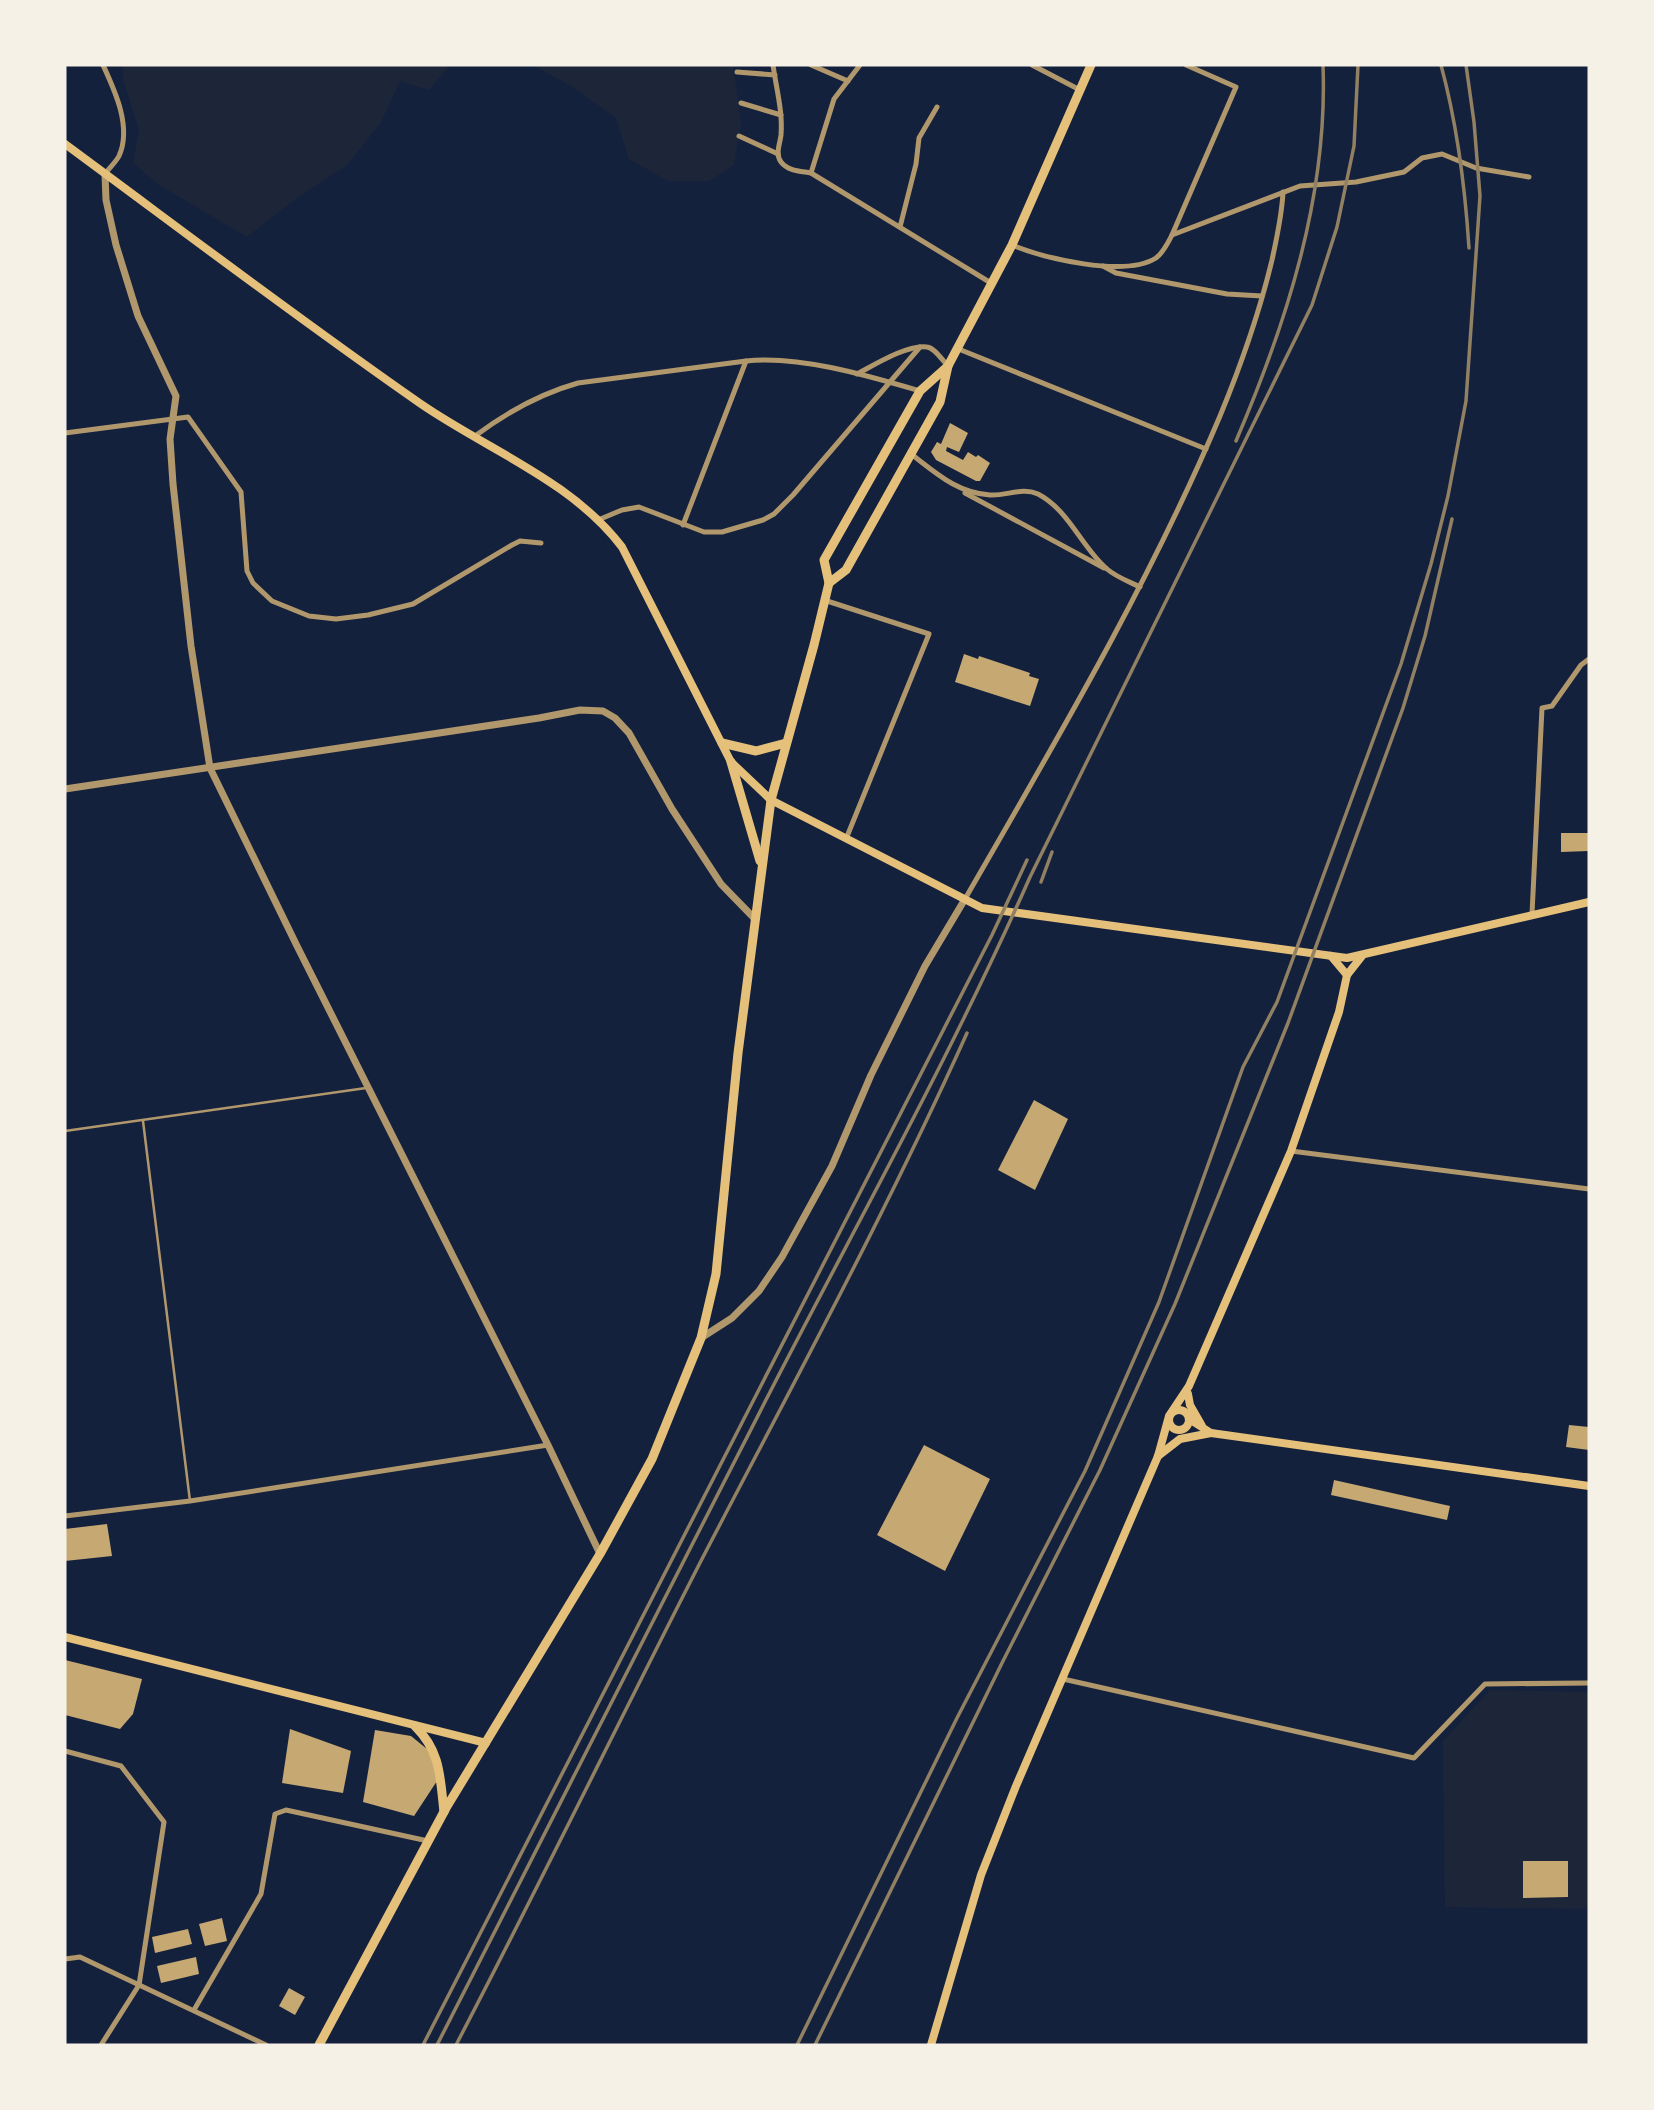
<svg xmlns="http://www.w3.org/2000/svg" width="1654" height="2110" font-family="'Golos Text',sans-serif">
	<style>
		.green { fill: #1d2539 }
		.building { fill: #c6a872 }
		.lines { fill: none; stroke-linecap: round; stroke-linejoin: round }
		.service { stroke: #b1986c; stroke-width: 2.5 }
		.minor { stroke: #b1986c; stroke-width: 5 }
		.tertiary { stroke: #b1986c; stroke-width: 7 }
		.secondary { stroke: #e5c07b; stroke-width: 8 }
		.primary { stroke: #e5c07b; stroke-width: 9 }
		.rail { stroke: #918062; stroke-width: 3.5 }
	</style>
	<rect width="100%" height="100%" fill="#14213d"/>
	<g class="green">
		<polygon points="122,65 450,65 429,90 400,81 380,124 347,165 294,200 247,237 159,185 133,163 139,130 124,82"/>
		<polygon points="533,65 733,65 741,121 734,165 709,181 668,181 629,159 616,118 571,86"/>
		<polygon points="1490,1690 1589,1692 1589,1909 1445,1907 1443,1741"/>
	</g>
	<g class="building">
		<polygon points="950,423 968,433 959,452 947,447 946,451 963,460 968,452 976,457 978,455 990,463 980,481 976,481 936,460 931,452 937,442 941,444"/>
		<polygon points="964,654 978,659 979,656 1030,673 1029,676 1039,679 1030,706 955,682"/>
		<polygon points="1561,833 1589,833 1589,851 1561,852"/>
		<polygon points="1034,1100 1068,1119 1035,1190 998,1170"/>
		<polygon points="1569,1425 1589,1427 1589,1450 1566,1447"/>
		<polygon points="924,1445 990,1479 945,1571 877,1535"/>
		<polygon points="1334,1480 1450,1506 1447,1520 1331,1495"/>
		<polygon points="107,1524 112,1556 65,1561 65,1529"/>
		<polygon points="65,1660 142,1679 133,1714 120,1729 65,1715"/>
		<polygon points="290,1729 351,1751 343,1793 282,1783"/>
		<polygon points="375,1730 411,1736 432,1753 437,1781 414,1816 363,1802"/>
		<polygon points="1523,1861 1568,1861 1568,1897 1523,1898"/>
		<polygon points="222,1918 227,1941 205,1946 199,1924"/>
		<polygon points="188,1929 192,1944 155,1953 152,1937"/>
		<polygon points="196,1957 199,1974 161,1983 157,1966"/>
		<polygon points="289,1988 305,1997 295,2015 279,2006"/>
	</g>
	<g class="lines">
		<g class="service">
			<polyline points="143,1121 190,1501"/>
			<polyline points="65,1131 366,1088"/>
		</g>
		<g class="minor">
			<path d="M103,65c12,26 29,62 16,91 -3,6 -10,12 -14,18"/>
			<path d="M773,65c3,22 10,47 8,70 -1,9 -6,19 0,27 7,9 19,9 30,11"/>
			<polyline points="811,65 848,81"/>
			<polyline points="860,65 834,99 811,173 991,283"/>
			<polyline points="1032,65 1080,90"/>
			<polyline points="737,72 775,75"/>
			<polyline points="741,103 781,115"/>
			<polyline points="739,136 778,154"/>
			<polyline points="900,227 916,164 919,138 937,107"/>
			<polyline points="1172,235 1300,186 1356,182 1404,172 1422,158 1442,154 1476,168 1529,177"/>
			<path d="M1012,245c32,13 112,33 144,13 7,-5 12,-15 16,-23l64,-148 -50,-22"/>
			<polyline points="1103,266 1116,273 1227,294 1262,296"/>
			<polyline points="956,348 1206,449"/>
			<path d="M857,374c17,-9 51,-30 70,-27 8,1 15,13 21,19"/>
			<polyline points="65,433 188,417 241,492 247,571 253,583 272,601 309,616 336,619 368,615 413,604 512,545 520,541 541,543"/>
			<path d="M475,436c32,-24 64,-42 103,-53l168,-22c53,-6 123,15 174,30"/>
			<path d="M911,454c25,19 46,39 79,41 17,1 32,-8 48,-1 31,16 44,54 69,75 9,8 23,13 33,18"/>
			<polyline points="965,493 1104,568"/>
			<polyline points="598,520 622,510 639,507 704,532 722,532 763,520 774,514 793,495 920,347"/>
			<polyline points="683,525 746,361"/>
			<polyline points="824,600 929,634 846,839"/>
			<path d="M965,899c91,-158 184,-315 255,-483 21,-51 39,-102 52,-156 5,-23 10,-45 11,-68"/>
			<polyline points="1532,914 1542,708 1552,706 1581,665 1589,659"/>
			<polyline points="1291,1151 1589,1189"/>
			<polyline points="65,1516 190,1501 548,1445"/>
			<polyline points="1063,1679 1414,1758 1485,1684 1589,1683"/>
			<polyline points="65,1751 121,1766 164,1822 139,1985 101,2045"/>
			<polyline points="65,1959 80,1957 266,2045"/>
			<polyline points="194,2010 261,1894 275,1814 286,1810 428,1841"/>
		</g>
		<g class="tertiary">
			<polyline points="105,174 106,200 116,245 138,316 176,396 170,439 173,484 191,646 210,768 297,946 548,1445 600,1554"/>
			<polyline points="65,789 539,718 580,710 603,711 615,718 629,733 672,809 721,884 754,918"/>
			<polyline points="701,1338 732,1318 759,1291 782,1257 832,1166 871,1075 925,966 965,899"/>
		</g>
		<g class="secondary">
			<path d="M65,144c118,87 235,176 356,260 67,46 151,77 201,143l109,215 40,38 211,108 365,50 242,-56"/>
			<polyline points="1331,956 1347,975"/>
			<polyline points="1188,1394 1190,1405 1202,1426"/>
			<circle cx="1179" cy="1420" r="10"/>
			<polyline points="1189,1419 1211,1433 1589,1486"/>
			<polyline points="1158,1456 1180,1439 1211,1433"/>
			<polyline points="65,1637 486,1743"/>
			<polyline points="931,2045 981,1875 1016,1786 1158,1456 1169,1416 1189,1386 1291,1151 1339,1012 1347,975 1362,956"/>
		</g>
		<g class="primary">
			<polyline points="829,583 846,570 940,402 948,366 1012,245 1091,65"/>
			<polyline points="722,743 756,751 786,743"/>
			<polyline points="731,762 760,861"/>
			<path d="M415,1726c26,26 25,51 29,86"/>
			<polyline points="319,2045 446,1808 600,1554 652,1459 701,1338 716,1274 738,1053 771,800 814,645 829,583 824,560 920,391 948,366"/>
		</g>
		<g class="rail">
			<path d="M1441,65c16,59 24,121 28,183"/>
			<path d="M1236,441c51,-119 92,-246 87,-376"/>
			<polyline points="1041,882 1052,852"/>
			<polyline points="423,2045 992,935 1027,860"/>
			<path d="M437,2045c111,-217 220,-434 332,-651 88,-171 183,-340 261,-517l282,-572 25,-78 17,-81 4,-81"/>
			<path d="M456,2045c84,-161 164,-326 247,-488 90,-173 184,-346 264,-524"/>
			<polyline points="797,2045 957,1718 1085,1471 1159,1302 1243,1067 1277,1002 1401,664 1431,564 1448,496 1466,401 1480,196 1474,122 1466,65"/>
			<polyline points="815,2045 1002,1663 1100,1470 1175,1304 1288,1023 1403,708 1425,636 1452,519"/>
		</g>
	</g>
	<rect width="1654" height="2110" fill="none" stroke="#f6f1e7" stroke-width="133"/>
</svg>
